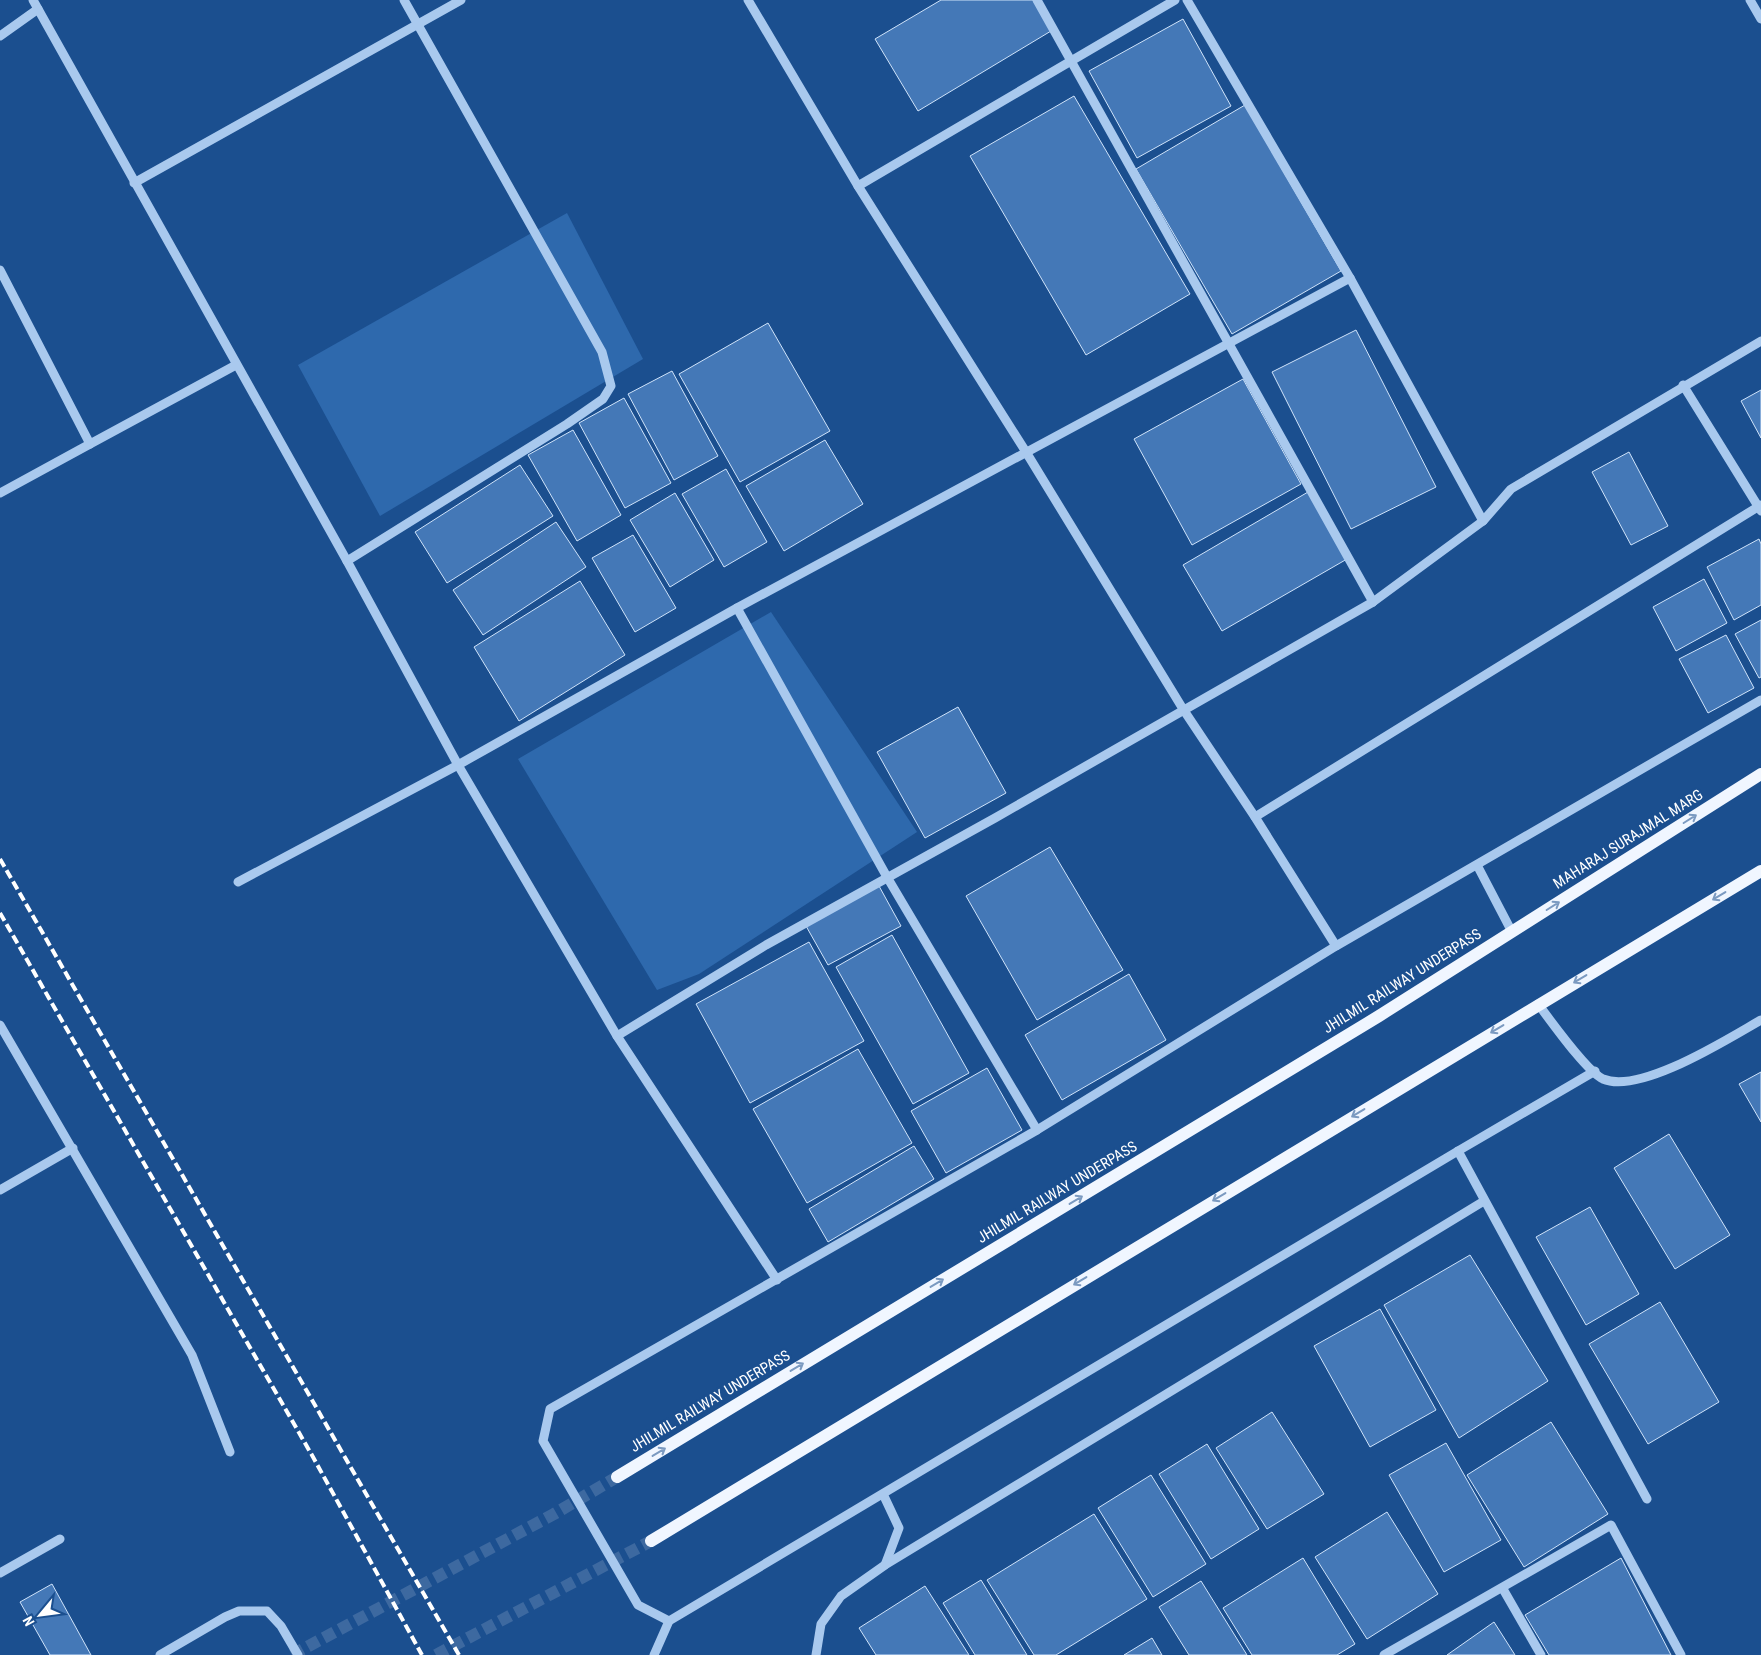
<svg xmlns="http://www.w3.org/2000/svg" width="1761" height="1655" font-family="'Roboto Condensed',sans-serif">
	<style>
		.green { fill: #2e69ad }
		.building { fill: #4478b7; stroke: #cfe3fa }
		.lines { fill: none; stroke-linecap: round; stroke-linejoin: round }
		.major-tunnel { stroke: #3d69a0; stroke-width: 12; stroke-dasharray: 12 6; stroke-linecap: butt }
		.minor { stroke: #a9c9ee; stroke-width: 9 }
		.major { stroke: #f0f6ff; stroke-width: 12 }
		.rail { stroke: #fff; stroke-width: 4; stroke-dasharray: 9 4; stroke-linecap: butt }
		.oneway { stroke: #7b9ac1 }
		.labels { text-anchor: middle; stroke-width: 4.5; stroke-linejoin: round; paint-order: stroke }
		.street-label { font-size: 15px; fill: #fff; stroke: #1b4f8f }
	</style>
	<rect width="100%" height="100%" fill="#1b4f8f"/>
	<g class="green">
		<polygon points="567,213 643,359 380,516 298,365"/>
		<polygon points="771,612 917,832 699,974 657,990 518,759"/>
	</g>
	<g class="building">
		<polygon points="941,0 1033,0 1051,31 918,111 875,39"/>
		<polygon points="1183,19 1231,106 1137,158 1089,71"/>
		<polygon points="1074,96 1190,294 1086,355 970,156"/>
		<polygon points="1245,105 1341,271 1232,334 1136,169"/>
		<polygon points="768,323 830,431 740,482 679,374"/>
		<polygon points="1356,330 1436,487 1351,529 1272,372"/>
		<polygon points="672,371 718,456 674,480 628,394"/>
		<polygon points="1243,379 1301,484 1192,545 1134,439"/>
		<polygon points="1761,390 1761,438 1741,401"/>
		<polygon points="624,398 671,483 625,508 579,423"/>
		<polygon points="573,430 621,515 577,541 528,455"/>
		<polygon points="825,440 863,504 784,551 746,486"/>
		<polygon points="1629,452 1668,526 1631,545 1592,472"/>
		<polygon points="520,465 553,516 447,583 415,532"/>
		<polygon points="726,469 767,542 724,567 682,494"/>
		<polygon points="1308,492 1347,559 1222,631 1183,565"/>
		<polygon points="675,493 714,560 670,587 630,520"/>
		<polygon points="556,522 586,567 483,635 453,590"/>
		<polygon points="633,535 676,608 635,632 592,558"/>
		<polygon points="1759,539 1761,544 1761,605 1734,620 1707,567"/>
		<polygon points="1704,579 1727,623 1676,651 1653,607"/>
		<polygon points="580,581 625,655 519,721 474,647"/>
		<polygon points="1761,620 1761,677 1759,678 1735,634"/>
		<polygon points="1726,635 1754,688 1708,713 1679,659"/>
		<polygon points="958,707 1006,793 925,838 877,752"/>
		<polygon points="1050,847 1123,970 1037,1020 966,896"/>
		<polygon points="879,886 901,926 828,965 806,926"/>
		<polygon points="892,935 969,1073 913,1104 836,967"/>
		<polygon points="809,942 864,1041 750,1103 696,1004"/>
		<polygon points="1129,974 1166,1040 1062,1100 1025,1035"/>
		<polygon points="858,1049 912,1143 807,1203 753,1109"/>
		<polygon points="987,1068 1022,1130 946,1173 911,1111"/>
		<polygon points="1761,1072 1761,1122 1739,1084"/>
		<polygon points="1669,1134 1730,1235 1675,1269 1614,1168"/>
		<polygon points="914,1146 934,1179 828,1242 809,1209"/>
		<polygon points="1590,1207 1639,1294 1586,1325 1536,1237"/>
		<polygon points="1470,1255 1548,1381 1459,1438 1384,1305"/>
		<polygon points="1660,1302 1719,1402 1648,1444 1589,1344"/>
		<polygon points="1380,1309 1436,1410 1370,1447 1314,1346"/>
		<polygon points="1272,1412 1324,1494 1267,1529 1216,1448"/>
		<polygon points="1551,1422 1608,1514 1524,1567 1467,1475"/>
		<polygon points="1446,1443 1501,1540 1444,1572 1389,1475"/>
		<polygon points="1207,1444 1259,1529 1211,1559 1159,1474"/>
		<polygon points="1151,1475 1206,1564 1153,1597 1098,1508"/>
		<polygon points="1387,1512 1438,1594 1367,1639 1315,1557"/>
		<polygon points="1094,1514 1147,1599 1056,1655 1034,1655 987,1580"/>
		<polygon points="1303,1558 1355,1644 1337,1655 1252,1655 1223,1608"/>
		<polygon points="1621,1558 1671,1655 1549,1655 1525,1615"/>
		<polygon points="981,1580 1027,1655 975,1655 943,1603"/>
		<polygon points="1201,1581 1247,1655 1189,1655 1159,1607"/>
		<polygon points="52,1584 91,1655 50,1655 20,1602"/>
		<polygon points="925,1586 969,1655 876,1655 859,1628"/>
		<polygon points="1494,1622 1515,1655 1447,1655"/>
		<polygon points="1152,1638 1162,1655 1124,1655"/>
	</g>
	<g class="lines">
		<g class="major-tunnel">
			<polyline points="292,1655 554,1514 617,1477"/>
			<polyline points="436,1655 651,1541"/>
		</g>
		<g class="minor">
			<polyline points="33,0 347,561 458,765 617,1036 777,1280"/>
			<polyline points="748,0 858,186 1026,452 1183,709 1255,817 1336,946"/>
			<polyline points="1037,0 1373,602"/>
			<polyline points="1187,0 1350,278 1483,521"/>
			<polyline points="1750,0 1761,19"/>
			<polyline points="0,36 38,9"/>
			<polyline points="134,183 461,0"/>
			<polyline points="858,186 1175,0"/>
			<polyline points="0,270 90,444 236,365"/>
			<polyline points="1683,385 1761,511"/>
			<polyline points="0,493 90,444"/>
			<polyline points="347,561 567,424 603,399 611,386 602,352 404,0"/>
			<polyline points="737,608 887,877 1037,1130"/>
			<polyline points="1255,817 1761,505"/>
			<polyline points="1477,865 1512,932"/>
			<polyline points="238,882 458,765 737,608 1350,278"/>
			<path d="M1538,1004c13,17 48,67 65,75 37,16 126,-41 158,-59"/>
			<polyline points="0,1025 192,1355 230,1452"/>
			<polyline points="617,1036 766,945 995,818 1373,602 1483,521 1511,489 1761,341"/>
			<polyline points="1458,1151 1647,1499"/>
			<polyline points="0,1190 73,1148"/>
			<polyline points="883,1494 899,1528 885,1565"/>
			<polyline points="0,1573 60,1539"/>
			<polyline points="1503,1589 1541,1655"/>
			<polyline points="669,1621 638,1605 543,1441 550,1409 1037,1130 1336,946 1761,700"/>
			<polyline points="160,1655 225,1617 239,1611 267,1611 281,1626 298,1655"/>
			<polyline points="654,1655 669,1621 1458,1151 1595,1071"/>
			<polyline points="816,1655 821,1624 841,1596 885,1565 1484,1201"/>
			<polyline points="1384,1655 1611,1525 1681,1655"/>
		</g>
		<g class="major">
			<polyline points="617,1477 1379,1016 1761,774"/>
			<polyline points="651,1541 1761,871"/>
		</g>
		<g class="rail">
			<polyline points="0,859 459,1655"/>
			<polyline points="0,913 313,1457 422,1655"/>
		</g>
	</g>
	<defs><path id="oneway-shaft" d="M-6 0H5M1.5-3L5.5 0L1.5 3" fill="none" stroke-width="1.6" stroke-linecap="round" stroke-linejoin="round" transform="scale(1.25)"/></defs>
	<g class="oneway">
		<use href="#oneway-shaft" transform="translate(1690 819) rotate(-32)"/>
		<use href="#oneway-shaft" transform="translate(1719 896) rotate(149)"/>
		<use href="#oneway-shaft" transform="translate(1553 906) rotate(-32)"/>
		<use href="#oneway-shaft" transform="translate(1580 979) rotate(149)"/>
		<use href="#oneway-shaft" transform="translate(1497 1029) rotate(149)"/>
		<use href="#oneway-shaft" transform="translate(1358 1113) rotate(149)"/>
		<use href="#oneway-shaft" transform="translate(1219 1197) rotate(149)"/>
		<use href="#oneway-shaft" transform="translate(1076 1200) rotate(-31)"/>
		<use href="#oneway-shaft" transform="translate(1080 1281) rotate(149)"/>
		<use href="#oneway-shaft" transform="translate(937 1283) rotate(-31)"/>
		<use href="#oneway-shaft" transform="translate(797 1367) rotate(-31)"/>
		<use href="#oneway-shaft" transform="translate(659 1452) rotate(-31)"/>
	</g>
	<g class="labels">
		<g class="street-label">
			<text transform="translate(1628 839) rotate(-32)" y="5">MAHARAJ SURAJMAL MARG</text>
			<text transform="translate(1402 981) rotate(-32)" y="5">JHILMIL RAILWAY UNDERPASS</text>
			<text transform="translate(1057 1192) rotate(-31)" y="5">JHILMIL RAILWAY UNDERPASS</text>
			<text transform="translate(710 1401) rotate(-31)" y="5">JHILMIL RAILWAY UNDERPASS</text>
		</g>
	</g>
	<g transform="translate(40 1615) rotate(241)" stroke="#1b4f8f" stroke-width="4" paint-order="stroke">
	<path d="M0-4L9 19L0 12L-9 19Z" fill="#ffffff"/>
	<text y="-8" font-size="14" font-weight="bold" text-anchor="middle" fill="#ffffff">N</text>
	</g>
</svg>
